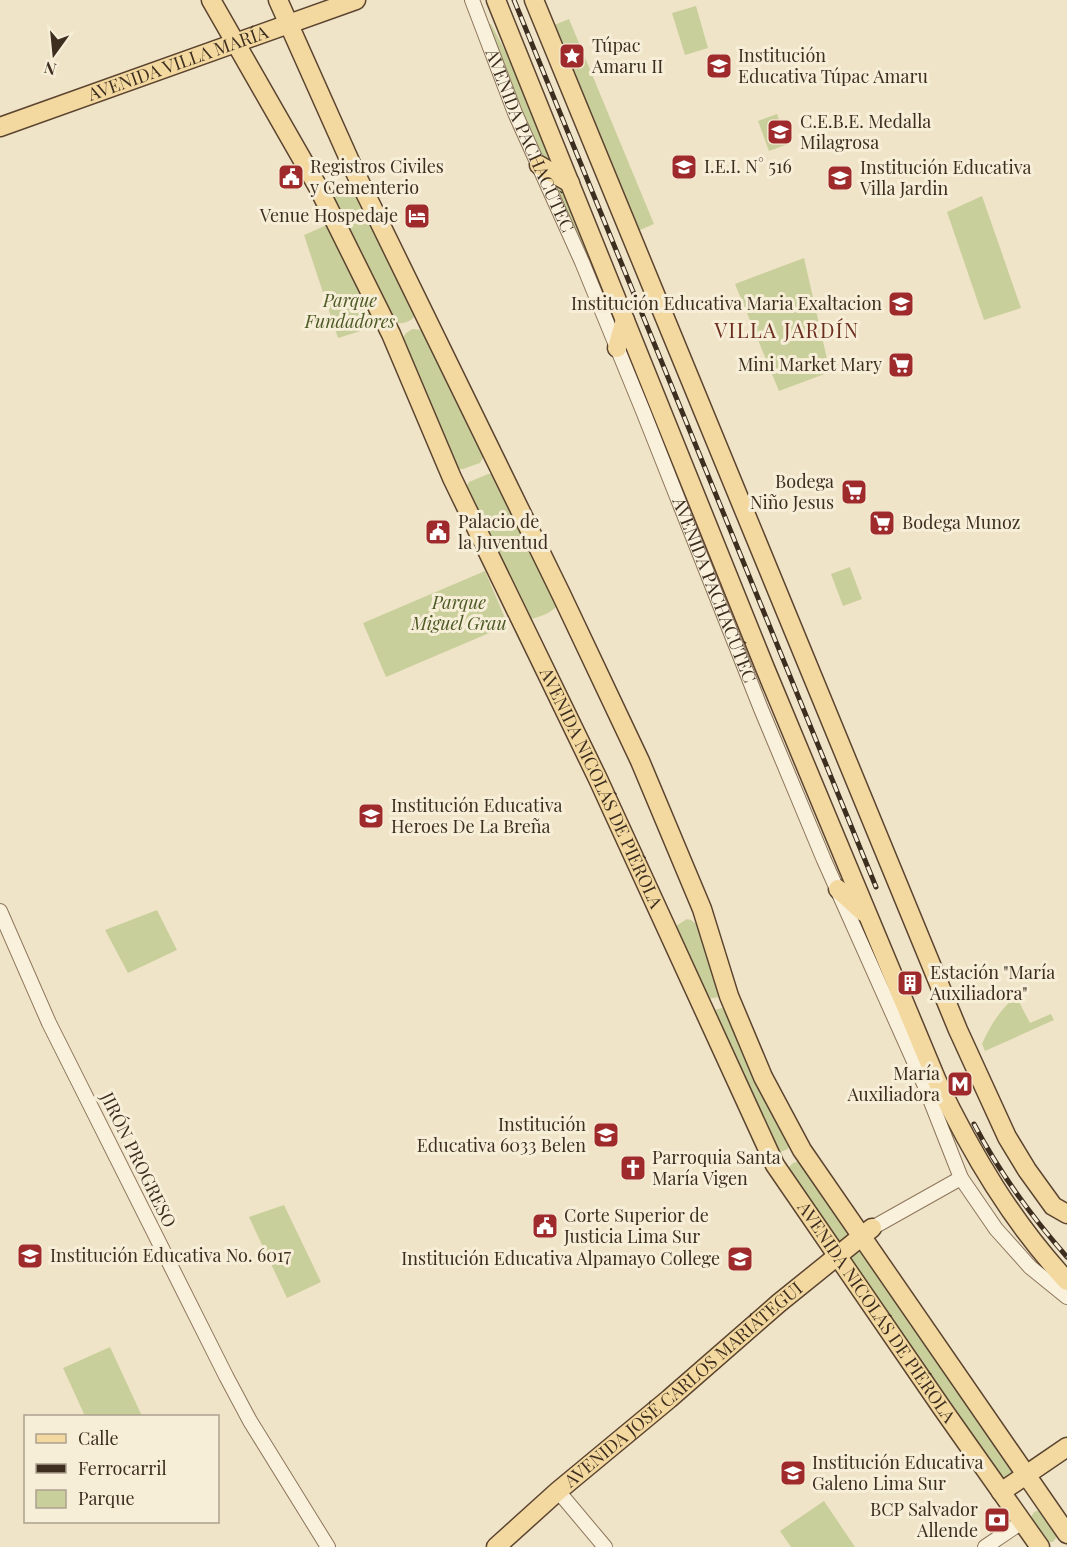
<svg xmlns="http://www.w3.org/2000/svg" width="1067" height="1547" font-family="'Playfair Display',serif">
<rect width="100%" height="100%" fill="#f0e4c8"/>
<!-- green -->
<g fill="#c9cf9b">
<polygon points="696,6 708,48 685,55 672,13"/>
<polygon points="569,19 654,224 633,233 549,27"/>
<polygon points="486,24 491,24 512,64 517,67 663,424 653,428"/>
<polygon points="777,114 788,144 769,151 758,121"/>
<path d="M344,185L352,186L416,314C412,322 402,325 394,322L331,197L337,189Z"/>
<polygon points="982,196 1021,308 984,320 947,212"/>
<polygon points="327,225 380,325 338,338 304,235"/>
<polygon points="804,258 830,372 779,391 735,284"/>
<polygon points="412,329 423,330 485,454 480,463 463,469 457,469 402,343 405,334"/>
<path d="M488,474H493L557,606C551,613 538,618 529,619L464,491L469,482Z"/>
<polygon points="850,567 862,599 843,606 831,574"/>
<polygon points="485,571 508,625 386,677 363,623"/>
<polygon points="157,910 177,950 128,973 105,930"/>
<polygon points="687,919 691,920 698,925 720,997 706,999 674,930 676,926"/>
<path d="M1016,996L1030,1023L1051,1014L1054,1020L985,1051L982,1044C991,1024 1000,1010 1016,996Z"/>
<polygon points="722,1008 725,1009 730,1018 756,1081 788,1142 788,1149 778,1153 713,1012 715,1010"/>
<polygon points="799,1161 850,1233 844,1241 836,1241 787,1169 793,1163"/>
<polygon points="284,1205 321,1282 287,1298 249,1217"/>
<polygon points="856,1251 863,1253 1014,1468 1014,1476 1001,1481 848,1256"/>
<polygon points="110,1347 142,1416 85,1416 63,1368"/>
<polygon points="824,1501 855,1547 791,1547 780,1531"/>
<polygon points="1040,1510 1058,1535 1053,1542 1046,1542 1029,1520 1034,1512"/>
</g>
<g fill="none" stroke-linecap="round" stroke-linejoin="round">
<!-- minor casing -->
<g stroke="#8d765c" stroke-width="16">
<g id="minor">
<path id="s1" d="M472,0L515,113L582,262L643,411L761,709L824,860L924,1084L961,1178L996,1229L1030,1267L1067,1297"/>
<polyline points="0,911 49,1023 226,1376 250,1421 328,1547"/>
<polyline points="872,1228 961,1178"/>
<polyline points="558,1491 605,1547"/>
<polyline points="985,1547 1022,1522"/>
</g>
</g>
<!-- major casing -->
<g stroke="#5b4430" stroke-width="21">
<g id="major">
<path id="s2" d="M211,0L318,187L391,334L452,478L598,779L775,1165L942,1408L1040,1547"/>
<polyline points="278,0 353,168 561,594 640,761 702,909 729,996 763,1077 802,1150 1067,1534"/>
<path d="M496,0L765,668L937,1081C972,1154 1012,1222 1067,1281"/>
<polyline points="534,0 958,1030 1007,1137 1027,1170 1053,1206 1067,1214"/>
<path id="s3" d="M0,127L356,0"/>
<polyline points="539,165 570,183"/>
<polyline points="617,348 625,320"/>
<polyline points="838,889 863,912"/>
<polyline points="1001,1492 1067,1447"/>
<path id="s4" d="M496,1547L558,1491L669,1399L779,1303L872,1228"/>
</g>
</g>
<!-- minor -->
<use href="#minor" stroke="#faf1dc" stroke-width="14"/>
<!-- major -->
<use href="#major" stroke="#f3d9a0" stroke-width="18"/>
<!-- rail casing -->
<g stroke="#3d2e20" stroke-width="5">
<g id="rail">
<polyline points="514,0 876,887"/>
<path d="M974,1124C999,1172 1031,1216 1067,1257"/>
</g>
</g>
<!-- rail -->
<use href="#rail" stroke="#f7eed8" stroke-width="3" stroke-dasharray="9" stroke-linecap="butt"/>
</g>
<!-- icons -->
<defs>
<g id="sight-square" transform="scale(1.35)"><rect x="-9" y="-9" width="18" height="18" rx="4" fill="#9e2a2b" stroke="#f7eed8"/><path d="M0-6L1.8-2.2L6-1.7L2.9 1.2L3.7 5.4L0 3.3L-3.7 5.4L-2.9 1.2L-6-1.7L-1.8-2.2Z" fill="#fff"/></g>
<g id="school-square" transform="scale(1.35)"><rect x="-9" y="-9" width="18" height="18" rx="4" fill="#9e2a2b" stroke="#f7eed8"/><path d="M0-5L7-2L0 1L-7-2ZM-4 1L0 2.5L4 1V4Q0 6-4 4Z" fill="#fff"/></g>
<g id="civic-square" transform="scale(1.35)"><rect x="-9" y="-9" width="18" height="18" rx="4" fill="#9e2a2b" stroke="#f7eed8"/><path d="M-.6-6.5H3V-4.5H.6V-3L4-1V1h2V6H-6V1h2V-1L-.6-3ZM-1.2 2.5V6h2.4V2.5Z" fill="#fff"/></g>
<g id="hotel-square" transform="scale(1.35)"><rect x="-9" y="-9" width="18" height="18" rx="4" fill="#9e2a2b" stroke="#f7eed8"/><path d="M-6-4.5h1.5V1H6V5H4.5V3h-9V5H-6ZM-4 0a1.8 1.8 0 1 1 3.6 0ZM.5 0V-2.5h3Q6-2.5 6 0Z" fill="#fff"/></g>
<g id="supermarket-square" transform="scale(1.35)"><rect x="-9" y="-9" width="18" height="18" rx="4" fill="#9e2a2b" stroke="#f7eed8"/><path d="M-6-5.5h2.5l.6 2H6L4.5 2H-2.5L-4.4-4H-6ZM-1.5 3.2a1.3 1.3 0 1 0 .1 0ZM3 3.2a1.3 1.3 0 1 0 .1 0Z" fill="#fff"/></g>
<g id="building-square" transform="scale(1.35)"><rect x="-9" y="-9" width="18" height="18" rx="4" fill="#9e2a2b" stroke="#f7eed8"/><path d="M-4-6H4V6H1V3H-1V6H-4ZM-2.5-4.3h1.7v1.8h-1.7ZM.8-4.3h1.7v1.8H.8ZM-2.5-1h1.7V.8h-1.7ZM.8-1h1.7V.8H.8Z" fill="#fff"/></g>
<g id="metro-square" transform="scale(1.35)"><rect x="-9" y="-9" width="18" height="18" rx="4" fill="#9e2a2b" stroke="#f7eed8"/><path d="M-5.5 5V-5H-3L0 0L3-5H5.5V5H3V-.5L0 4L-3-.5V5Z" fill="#fff"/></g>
<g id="church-square" transform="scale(1.35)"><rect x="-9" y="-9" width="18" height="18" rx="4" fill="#9e2a2b" stroke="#f7eed8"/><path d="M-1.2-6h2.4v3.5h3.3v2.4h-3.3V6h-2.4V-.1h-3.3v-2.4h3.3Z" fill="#fff"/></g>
<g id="bank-square" transform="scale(1.35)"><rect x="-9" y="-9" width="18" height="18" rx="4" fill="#9e2a2b" stroke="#f7eed8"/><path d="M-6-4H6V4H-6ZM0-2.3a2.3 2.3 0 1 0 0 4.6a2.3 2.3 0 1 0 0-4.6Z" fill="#fff"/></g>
</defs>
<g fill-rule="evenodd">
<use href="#sight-square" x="572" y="56"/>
<use href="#school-square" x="719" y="66"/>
<use href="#school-square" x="780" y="132"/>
<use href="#school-square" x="684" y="167"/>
<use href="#civic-square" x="291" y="177"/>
<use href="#school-square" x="840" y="178"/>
<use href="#hotel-square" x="417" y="216"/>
<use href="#school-square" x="901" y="304"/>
<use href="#supermarket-square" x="901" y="365"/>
<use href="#supermarket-square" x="854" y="492"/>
<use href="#supermarket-square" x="882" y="523"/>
<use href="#civic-square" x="438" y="532"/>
<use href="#school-square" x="371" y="816"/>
<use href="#building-square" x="910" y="983"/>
<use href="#metro-square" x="960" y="1084"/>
<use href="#school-square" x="606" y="1135"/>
<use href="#church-square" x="633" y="1168"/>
<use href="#civic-square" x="545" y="1226"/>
<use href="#school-square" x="30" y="1256"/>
<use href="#school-square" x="740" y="1259"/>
<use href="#school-square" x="793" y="1473"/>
<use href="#bank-square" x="997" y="1520"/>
</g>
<g text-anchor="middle" stroke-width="6" stroke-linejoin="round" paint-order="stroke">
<!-- poi labels -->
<g font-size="18" fill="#3d2e20" stroke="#f7eed8" text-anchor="start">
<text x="592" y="52">Túpac<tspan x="592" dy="21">Amaru II</tspan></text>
<text x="738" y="62">Institución<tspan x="738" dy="21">Educativa Túpac Amaru</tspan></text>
<text x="800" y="128">C.E.B.E. Medalla<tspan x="800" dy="21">Milagrosa</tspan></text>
<text x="310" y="173">Registros Civiles<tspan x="310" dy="21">y Cementerio</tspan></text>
<text x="704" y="173">I.E.I. N° 516</text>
<text x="860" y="174">Institución Educativa<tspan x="860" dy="21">Villa Jardin</tspan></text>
<text x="398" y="222" text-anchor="end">Venue Hospedaje</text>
<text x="882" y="310" text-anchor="end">Institución Educativa Maria Exaltacion</text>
<text x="882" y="371" text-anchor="end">Mini Market Mary</text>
<text x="834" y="488" text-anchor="end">Bodega<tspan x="834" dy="21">Niño Jesus</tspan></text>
<text x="458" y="528">Palacio de<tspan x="458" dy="21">la Juventud</tspan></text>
<text x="902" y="529">Bodega Munoz</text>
<text x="391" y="812">Institución Educativa<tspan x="391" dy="21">Heroes De La Breña</tspan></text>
<text x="930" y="979">Estación "María<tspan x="930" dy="21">Auxiliadora"</tspan></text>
<text x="940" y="1080" text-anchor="end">María<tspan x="940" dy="21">Auxiliadora</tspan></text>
<text x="586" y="1131" text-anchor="end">Institución<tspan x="586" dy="21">Educativa 6033 Belen</tspan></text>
<text x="652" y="1164">Parroquia Santa<tspan x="652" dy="21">María Vigen</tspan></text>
<text x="564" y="1222">Corte Superior de<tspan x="564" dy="21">Justicia Lima Sur</tspan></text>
<text x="50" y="1262">Institución Educativa No. 6017</text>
<text x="720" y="1265" text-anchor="end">Institución Educativa Alpamayo College</text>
<text x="812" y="1469">Institución Educativa<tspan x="812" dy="21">Galeno Lima Sur</tspan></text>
<text x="978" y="1516" text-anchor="end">BCP Salvador<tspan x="978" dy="21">Allende</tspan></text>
</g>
<!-- street labels -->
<g font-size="18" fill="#3d2e20" stroke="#f7eed8">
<text dy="6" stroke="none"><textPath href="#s3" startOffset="189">AVENIDA VILLA MARÍA</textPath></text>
<text dy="6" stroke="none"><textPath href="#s1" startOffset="152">AVENIDA PACHACÚTEC</textPath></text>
<text dy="6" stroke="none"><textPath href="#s1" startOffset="638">AVENIDA PACHACÚTEC</textPath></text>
<text dy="6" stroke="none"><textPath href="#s2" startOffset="880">AVENIDA NICOLÁS DE PIÉROLA</textPath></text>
<text transform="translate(138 1160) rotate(64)" y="6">JIRÓN PROGRESO</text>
<text dy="6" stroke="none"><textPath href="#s2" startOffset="1474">AVENIDA NICOLÁS DE PIÉROLA</textPath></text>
<text dy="6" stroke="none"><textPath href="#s4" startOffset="248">AVENIDA JOSÉ CARLOS MARIÁTEGUI</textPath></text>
</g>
<!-- park labels -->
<g font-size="18" font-style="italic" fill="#4d5a26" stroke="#f7eed8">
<text x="350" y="307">Parque<tspan x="350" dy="21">Fundadores</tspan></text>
<text x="459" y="609">Parque<tspan x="459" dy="21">Miguel Grau</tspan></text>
</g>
<!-- neighbourhood labels -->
<g font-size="20" letter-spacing="1.5" fill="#6b2e1e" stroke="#f7eed8">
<text x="787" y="338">VILLA JARDÍN</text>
</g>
</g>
<!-- legend -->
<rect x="24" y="1415" width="195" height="108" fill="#f7eed8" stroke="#ada18e" stroke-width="1.5"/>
<rect x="36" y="1434" width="30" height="9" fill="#f3d9a0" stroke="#ada18e" stroke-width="1.5"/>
<text x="78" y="1445" font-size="18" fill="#3d2e20">Calle</text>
<rect x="36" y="1464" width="30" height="9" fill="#3d2e20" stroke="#ada18e" stroke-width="1.5"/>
<text x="78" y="1475" font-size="18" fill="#3d2e20">Ferrocarril</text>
<rect x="36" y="1490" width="30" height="18" fill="#c9cf9b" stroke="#ada18e" stroke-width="1.5"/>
<text x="78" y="1505" font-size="18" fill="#3d2e20">Parque</text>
<!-- north arrow -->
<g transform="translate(54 54) rotate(195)" stroke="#f7eed8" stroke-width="4.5" paint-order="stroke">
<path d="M0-4.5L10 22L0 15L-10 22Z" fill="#3d2e20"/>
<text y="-9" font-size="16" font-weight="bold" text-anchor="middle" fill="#3d2e20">N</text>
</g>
</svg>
